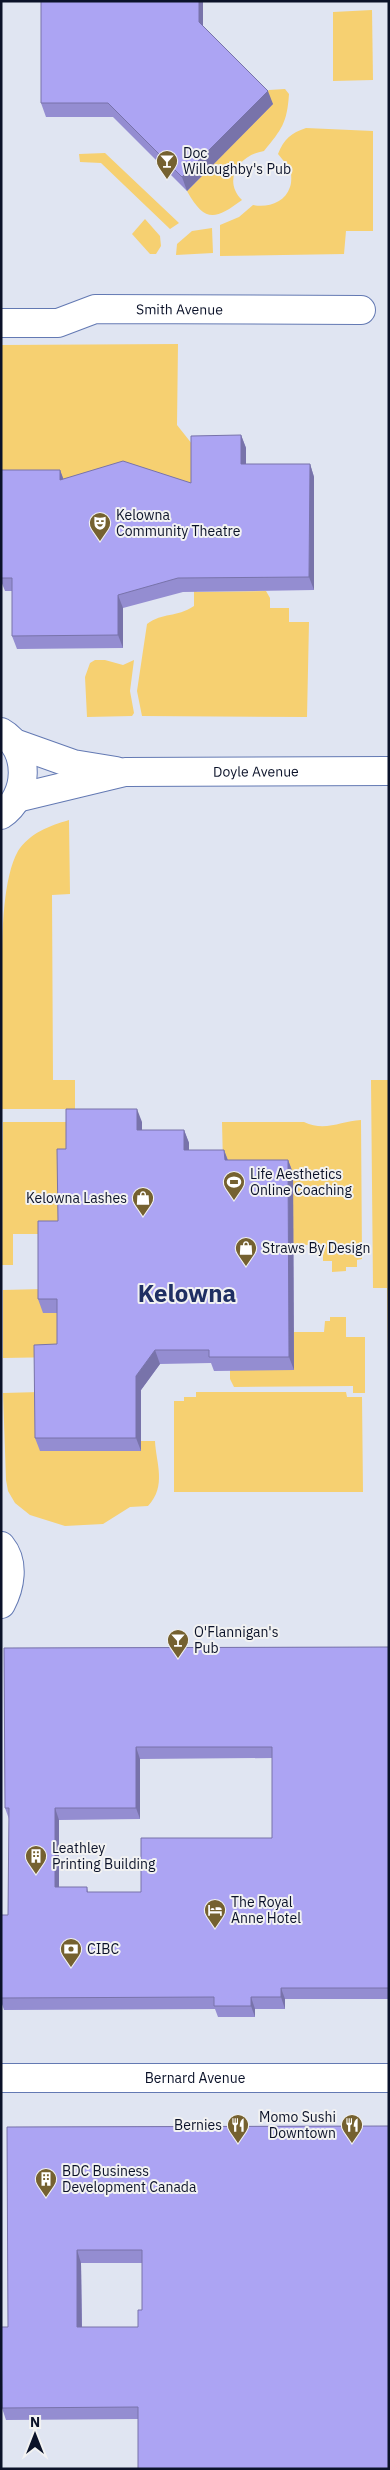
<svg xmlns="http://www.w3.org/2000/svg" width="390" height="2470" font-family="'IBM Plex Sans',sans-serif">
<rect width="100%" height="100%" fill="#e0e5f2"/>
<!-- green -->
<g fill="#f6d071">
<polygon points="372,10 373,80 333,81 333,12"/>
<path d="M285,89L289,94C287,123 282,129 264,151C239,155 222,180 242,200C215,220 205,223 187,191L272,104L264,96L269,90Z"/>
<path d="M306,128L373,131V231H346L344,254L220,256V225L239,217L253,205C267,208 285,203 290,187C292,182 291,175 291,170L278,154C284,139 291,133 306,128Z"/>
<polygon points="105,153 179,223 170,229 101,163 80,162 79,154"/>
<polygon points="145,219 160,236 161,246 156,254 150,254 132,234"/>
<polygon points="212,228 213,253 176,255 177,244 192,231"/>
<polygon points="178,344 177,425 196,449 196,496 88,486 2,483 2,345"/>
<path d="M194,588L197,592L266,591L270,598V608H289V622H309L307,717L142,716L137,691L147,624C163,612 176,618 194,606Z"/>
<polygon points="95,660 105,660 123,665 134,660 130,691 134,713 132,716 87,717 85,677 90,663"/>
<path d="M69,820L70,894L52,895L53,1080H75V1109H2C2,1070 2,1032 2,994C2,956 0,883 18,851C30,833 49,826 69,820Z"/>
<polygon points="371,1080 389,1080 389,1435 387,1288 373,1288"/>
<path d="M361,1120L362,1259L357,1260V1267H346V1271L332,1272V1261H323V1254H309V1245H293L223,1164L222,1122H304C325,1132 341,1121 361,1120Z"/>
<polygon points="3,1122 71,1122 63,1234 13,1234 13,1265 2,1265"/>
<polygon points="43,1289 61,1313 61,1357 3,1358 3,1290"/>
<polygon points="330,1317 346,1317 346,1337 365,1337 365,1393 353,1393 353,1386 234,1387 230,1379 230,1370 294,1370 293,1332 324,1332 325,1321 330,1321"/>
<path d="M40,1392V1451H141V1441H155C156,1463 167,1486 148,1506L130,1507L103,1524L65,1526L30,1515L15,1503L8,1491L6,1480L3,1393Z"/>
<polygon points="196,1392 346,1392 347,1397 362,1397 363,1492 174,1492 174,1401 184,1401 184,1397 196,1397"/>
</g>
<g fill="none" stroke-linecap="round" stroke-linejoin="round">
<!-- minor casing -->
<g stroke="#6379b3" stroke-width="30">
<g id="minor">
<path id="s1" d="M1,323H58L95,309L361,310"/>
<polyline points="14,743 73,764 116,771"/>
<path id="s2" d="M17,798L125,772L389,771"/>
</g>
</g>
<!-- tertiary casing -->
<g stroke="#6379b3" stroke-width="30">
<g id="tertiary">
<path id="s3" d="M1,2078H389"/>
</g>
</g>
<!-- secondary casing -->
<g stroke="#6379b3" stroke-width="30">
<g id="secondary">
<path d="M1,732C31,749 29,797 1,815"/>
<path d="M1,1546C15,1563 10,1587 1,1604"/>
</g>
</g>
<!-- minor -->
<use href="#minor" stroke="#fff" stroke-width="28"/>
<!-- tertiary -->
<use href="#tertiary" stroke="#fff" stroke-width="28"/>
<!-- secondary -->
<use href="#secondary" stroke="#fff" stroke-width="28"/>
</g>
<!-- wall -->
<g fill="#948dd1" fill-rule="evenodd">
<polygon points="41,1 203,1 203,27 273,104 187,191 113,117 46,117 41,103"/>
<polygon points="241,435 246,448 246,464 310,464 314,477 314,590 183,592 123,608 123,648 17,649 12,636 12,591 5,591 1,581 1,470 60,470 63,479 191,483"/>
<polygon points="142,1122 142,1130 184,1130 189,1143 189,1150 224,1150 228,1160 288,1160 293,1173 294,1370 214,1371 211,1363 160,1364 141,1390 141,1451 40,1451 35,1438 57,1344 57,1313 43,1313 38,1299 58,1221 66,1149"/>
<path d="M389,1647V1999H285V2009H255V2017H218L215,2009L4,2010L1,2001V1915H8L9,1819L5,1808L4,1648ZM272,1758V1838L141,1892H88L87,1887H59V1820L140,1819V1759Z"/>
<path d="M389,2126L138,2419L6,2420L2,2408L8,2327L7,2127ZM81,2263H142V2310L138,2327H82Z"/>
</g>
<!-- shaded-wall -->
<g fill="#7873aa">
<polygon points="199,1 203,1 203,35 199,22"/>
<polygon points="268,91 273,104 187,191 182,177"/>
<polygon points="241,435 246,448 246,477 241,464"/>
<polygon points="310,464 314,477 314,590 309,577"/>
<polygon points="60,470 65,483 60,480"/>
<polygon points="118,595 123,608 123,648 118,635"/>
<polygon points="137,1109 142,1122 142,1143 137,1130"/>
<polygon points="184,1130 189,1143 189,1164 184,1150"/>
<polygon points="224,1150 229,1164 225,1160"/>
<polygon points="288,1160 293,1173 294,1370 289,1357"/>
<polygon points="155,1350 160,1364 141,1390 141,1451 136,1438 136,1376"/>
<polygon points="136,1747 140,1759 140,1819 136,1808"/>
<polygon points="55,1808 59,1820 59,1899 55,1887"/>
<polygon points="281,1988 285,1999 285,2009 281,1997"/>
<polygon points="251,1997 255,2009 255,2017 251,2006"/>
<polygon points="77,2250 81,2263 82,2339 77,2327"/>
</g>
<!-- building -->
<g fill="#aca4f3" stroke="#7873aa" fill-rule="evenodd">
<polygon points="41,1 199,1 199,22 268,91 182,177 108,103 41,103"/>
<polygon points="241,435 241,464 310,464 309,577 178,578 118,595 118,635 12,636 12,578 1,578 1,470 60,470 60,480 123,461 191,483 191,436"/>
<polygon points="66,1109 137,1109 137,1130 184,1130 184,1150 224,1150 225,1160 288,1160 289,1357 209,1357 209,1350 155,1350 136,1376 136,1438 35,1438 34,1345 57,1344 57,1299 38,1299 38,1221 58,1221 57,1149 66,1149"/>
<path d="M389,1647V1988H281V1997H251V2006H214V1997L1,1998V1915H8L9,1808H5L4,1648ZM136,1747H272V1838H141V1892H87V1887H55V1808H136Z"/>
<path d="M389,2126V2469H138V2407L2,2408L1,2327H8L7,2127ZM77,2250H142V2310H138V2327H77Z"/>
</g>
<!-- icons -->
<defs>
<g id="bar-pin" transform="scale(1.125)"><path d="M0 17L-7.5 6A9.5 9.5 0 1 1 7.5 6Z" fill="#756130" stroke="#f2f2f2"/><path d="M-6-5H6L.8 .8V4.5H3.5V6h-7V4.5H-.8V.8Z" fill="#fff"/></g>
<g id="theatre-pin" transform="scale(1.125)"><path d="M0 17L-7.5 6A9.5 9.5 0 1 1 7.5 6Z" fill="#756130" stroke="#f2f2f2"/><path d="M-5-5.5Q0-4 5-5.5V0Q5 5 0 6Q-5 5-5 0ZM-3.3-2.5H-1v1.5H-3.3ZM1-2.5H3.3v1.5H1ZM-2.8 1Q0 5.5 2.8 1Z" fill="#fff"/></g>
<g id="stadium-pin" transform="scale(1.125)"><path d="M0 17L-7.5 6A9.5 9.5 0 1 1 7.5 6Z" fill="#756130" stroke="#f2f2f2"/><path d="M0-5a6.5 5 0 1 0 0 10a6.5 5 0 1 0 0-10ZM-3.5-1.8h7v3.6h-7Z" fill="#fff"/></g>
<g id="shop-pin" transform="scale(1.125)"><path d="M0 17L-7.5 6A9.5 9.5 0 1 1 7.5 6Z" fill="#756130" stroke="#f2f2f2"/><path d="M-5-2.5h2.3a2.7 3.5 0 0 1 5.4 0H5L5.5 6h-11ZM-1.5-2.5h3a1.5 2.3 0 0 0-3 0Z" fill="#fff"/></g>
<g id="building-pin" transform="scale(1.125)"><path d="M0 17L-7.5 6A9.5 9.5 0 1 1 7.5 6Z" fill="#756130" stroke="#f2f2f2"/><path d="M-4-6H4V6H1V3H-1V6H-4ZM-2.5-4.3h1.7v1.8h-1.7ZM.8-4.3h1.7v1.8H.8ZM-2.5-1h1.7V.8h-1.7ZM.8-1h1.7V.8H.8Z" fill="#fff"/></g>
<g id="hotel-pin" transform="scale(1.125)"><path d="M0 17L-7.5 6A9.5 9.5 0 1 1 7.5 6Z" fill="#756130" stroke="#f2f2f2"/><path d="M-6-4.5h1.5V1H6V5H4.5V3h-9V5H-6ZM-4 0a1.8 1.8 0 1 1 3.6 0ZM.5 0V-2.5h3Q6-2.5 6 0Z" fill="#fff"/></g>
<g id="bank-pin" transform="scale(1.125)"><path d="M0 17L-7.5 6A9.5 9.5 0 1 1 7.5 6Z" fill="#756130" stroke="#f2f2f2"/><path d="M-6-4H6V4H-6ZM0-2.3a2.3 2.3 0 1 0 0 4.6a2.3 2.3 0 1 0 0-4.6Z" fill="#fff"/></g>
<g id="restaurant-pin" transform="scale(1.125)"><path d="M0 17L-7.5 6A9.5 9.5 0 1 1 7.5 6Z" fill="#756130" stroke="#f2f2f2"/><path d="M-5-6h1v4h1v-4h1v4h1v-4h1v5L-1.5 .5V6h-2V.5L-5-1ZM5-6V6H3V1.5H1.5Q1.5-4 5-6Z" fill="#fff"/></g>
</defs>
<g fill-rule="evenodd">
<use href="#bar-pin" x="167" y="161"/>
<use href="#theatre-pin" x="100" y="523"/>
<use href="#stadium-pin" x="234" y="1182"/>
<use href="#shop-pin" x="143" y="1198"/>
<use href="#shop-pin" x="246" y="1248"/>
<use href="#bar-pin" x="178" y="1640"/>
<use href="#building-pin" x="36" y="1856"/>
<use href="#hotel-pin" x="215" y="1910"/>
<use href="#bank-pin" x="71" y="1949"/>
<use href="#restaurant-pin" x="238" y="2125"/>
<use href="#restaurant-pin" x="352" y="2125"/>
<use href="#building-pin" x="46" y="2179"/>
</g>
<g text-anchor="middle" stroke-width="4" stroke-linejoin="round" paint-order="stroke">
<!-- poi labels -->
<g font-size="14" fill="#0b1229" stroke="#f2f2f2" text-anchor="start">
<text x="183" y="158">Doc<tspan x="183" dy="16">Willoughby's Pub</tspan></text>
<text x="116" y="520">Kelowna<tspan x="116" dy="16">Community Theatre</tspan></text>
<text x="250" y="1179">Life Aesthetics<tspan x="250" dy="16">Online Coaching</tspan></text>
<text x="127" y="1203" text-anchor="end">Kelowna Lashes</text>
<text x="262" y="1253">Straws By Design</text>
<text x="194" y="1637">O'Flannigan's<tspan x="194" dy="16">Pub</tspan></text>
<text x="52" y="1853">Leathley<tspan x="52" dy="16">Printing Building</tspan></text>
<text x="231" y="1907">The Royal<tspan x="231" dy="16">Anne Hotel</tspan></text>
<text x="87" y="1954">CIBC</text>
<text x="336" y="2122" text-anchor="end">Momo Sushi<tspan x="336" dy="16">Downtown</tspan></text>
<text x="222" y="2130" text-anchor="end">Bernies</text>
<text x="62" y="2176">BDC Business<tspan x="62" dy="16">Development Canada</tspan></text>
</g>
<!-- street labels -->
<g font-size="14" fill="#0b1229" stroke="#f2f2f2">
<text dy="5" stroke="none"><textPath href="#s1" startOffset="181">Smith Avenue</textPath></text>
<text dy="5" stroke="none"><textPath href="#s2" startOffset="242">Doyle Avenue</textPath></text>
<text dy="5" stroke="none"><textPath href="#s3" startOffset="194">Bernard Avenue</textPath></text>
</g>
<!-- town labels -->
<g font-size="24" font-weight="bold" fill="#1f2f63" stroke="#f2f2f2">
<text x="187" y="1302">Kelowna</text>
</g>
</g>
<!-- border -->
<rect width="390" height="2470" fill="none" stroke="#0b1229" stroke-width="5"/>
<!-- north arrow -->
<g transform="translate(35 2435)" stroke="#f2f2f2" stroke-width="4" paint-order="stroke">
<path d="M0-4L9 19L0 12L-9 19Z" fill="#0b1229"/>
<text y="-8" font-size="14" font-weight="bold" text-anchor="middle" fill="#0b1229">N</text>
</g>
</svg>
